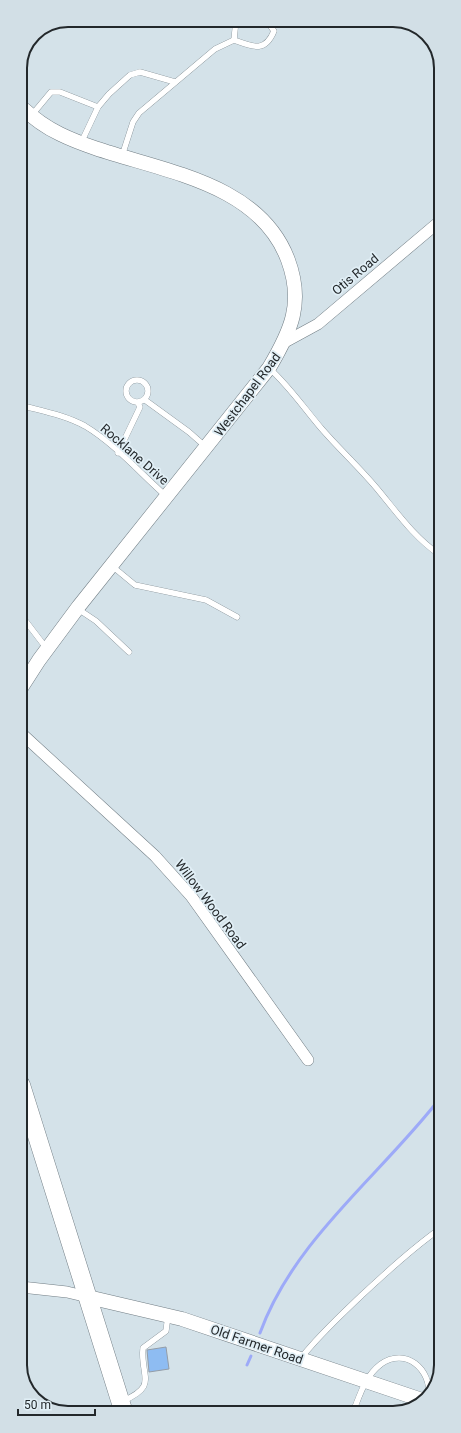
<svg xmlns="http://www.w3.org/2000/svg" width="461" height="1433" font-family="Roboto,sans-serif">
<rect width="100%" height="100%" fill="#d4e2e9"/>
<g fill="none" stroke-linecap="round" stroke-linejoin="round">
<!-- stream -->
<g stroke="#9daaf8" stroke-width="3">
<path d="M260,1333C294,1239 381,1175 441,1097"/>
<polyline points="247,1365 251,1356"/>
</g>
</g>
<!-- building -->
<polygon fill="#8ebcf2" stroke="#949da7" points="166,1347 169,1369 149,1372 147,1350"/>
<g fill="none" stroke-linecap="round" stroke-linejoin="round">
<!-- service casing -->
<g stroke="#727e85" stroke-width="6">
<g id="service">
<polyline points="234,40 236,20"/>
<polyline points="31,41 45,29"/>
<polyline points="31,116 51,92 60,92 98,107"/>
<polyline points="81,143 98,107 109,94 130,75 140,72 175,82"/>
<path d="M122,156L133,122L139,113L215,49L234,40C253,47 265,53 274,31L266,20"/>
<path d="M269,368C289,386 304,408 321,428C340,450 361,469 379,491C398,514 415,538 440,555"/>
<circle cx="137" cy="391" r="11"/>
<polyline points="145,400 189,432 206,447"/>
<path d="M20,405C42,411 65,415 85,426C115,444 140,473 166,496"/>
<polyline points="118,453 140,407 138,403"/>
<polyline points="112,566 135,585 206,600 237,617"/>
<polyline points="78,609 96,621 129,652"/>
<polyline points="21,615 47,649"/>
<path d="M301,1358C320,1334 341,1315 363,1294C388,1271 413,1248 441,1228"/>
<path d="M123,1401C159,1385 140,1377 143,1348L166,1331L168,1315"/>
<path d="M353,1412C360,1395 365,1376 381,1364C406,1347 431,1369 429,1396"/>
</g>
</g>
<!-- minor casing -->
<g stroke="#727e85" stroke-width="12">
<g id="minor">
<polyline points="285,342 318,324 440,221"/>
<polyline points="21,733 155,856 191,896 308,1060"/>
<polyline points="21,1287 67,1292 88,1297"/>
</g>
</g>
<!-- tertiary casing -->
<g stroke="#727e85" stroke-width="15">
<g id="tertiary">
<path d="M20,106C32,117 45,127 60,134C133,170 255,171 288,260C304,303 291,331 269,368L79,606L39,660L21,688"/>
<polyline points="88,1297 182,1319 422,1400"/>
</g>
</g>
<!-- primary casing -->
<g stroke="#727e85" stroke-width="19">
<polyline id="primary" points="21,1085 124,1413"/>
</g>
<!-- service -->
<use href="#service" stroke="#fff" stroke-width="5.5"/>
<!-- minor -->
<use href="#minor" stroke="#fff" stroke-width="11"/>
<!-- tertiary -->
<use href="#tertiary" stroke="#fff" stroke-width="14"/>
<!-- primary -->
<use href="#primary" stroke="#fff" stroke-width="18"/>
</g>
<g text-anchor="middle" stroke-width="3.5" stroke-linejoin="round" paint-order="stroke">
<!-- street labels -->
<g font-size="13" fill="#23282b" stroke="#e1eff6">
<text transform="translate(355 274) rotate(-40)" y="5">Otis Road</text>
<text transform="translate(247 394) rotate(-53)" y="5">Westchapel Road</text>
<text transform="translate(135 454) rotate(41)" y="5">Rocklane Drive</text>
<text transform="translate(211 904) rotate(53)" y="5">Willow Wood Road</text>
<text transform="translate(257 1344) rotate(19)" y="5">Old Farmer Road</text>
</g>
</g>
<!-- crop -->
<path d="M0 0H461V1433H0ZM68 27H393A41 41 0 0 1 434 68V1365A41 41 0 0 1 393 1406H68A41 41 0 0 1 27 1365V68A41 41 0 0 1 68 27Z" fill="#d2dfe6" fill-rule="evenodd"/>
<path fill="none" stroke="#23282b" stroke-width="2" d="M68 27H393A41 41 0 0 1 434 68V1365A41 41 0 0 1 393 1406H68A41 41 0 0 1 27 1365V68A41 41 0 0 1 68 27Z"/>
<!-- scale -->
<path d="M18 1409v6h77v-6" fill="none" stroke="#23282b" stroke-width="2"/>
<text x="24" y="1409" font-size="12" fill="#23282b" stroke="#e1eff6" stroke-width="3" paint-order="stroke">50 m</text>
</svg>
